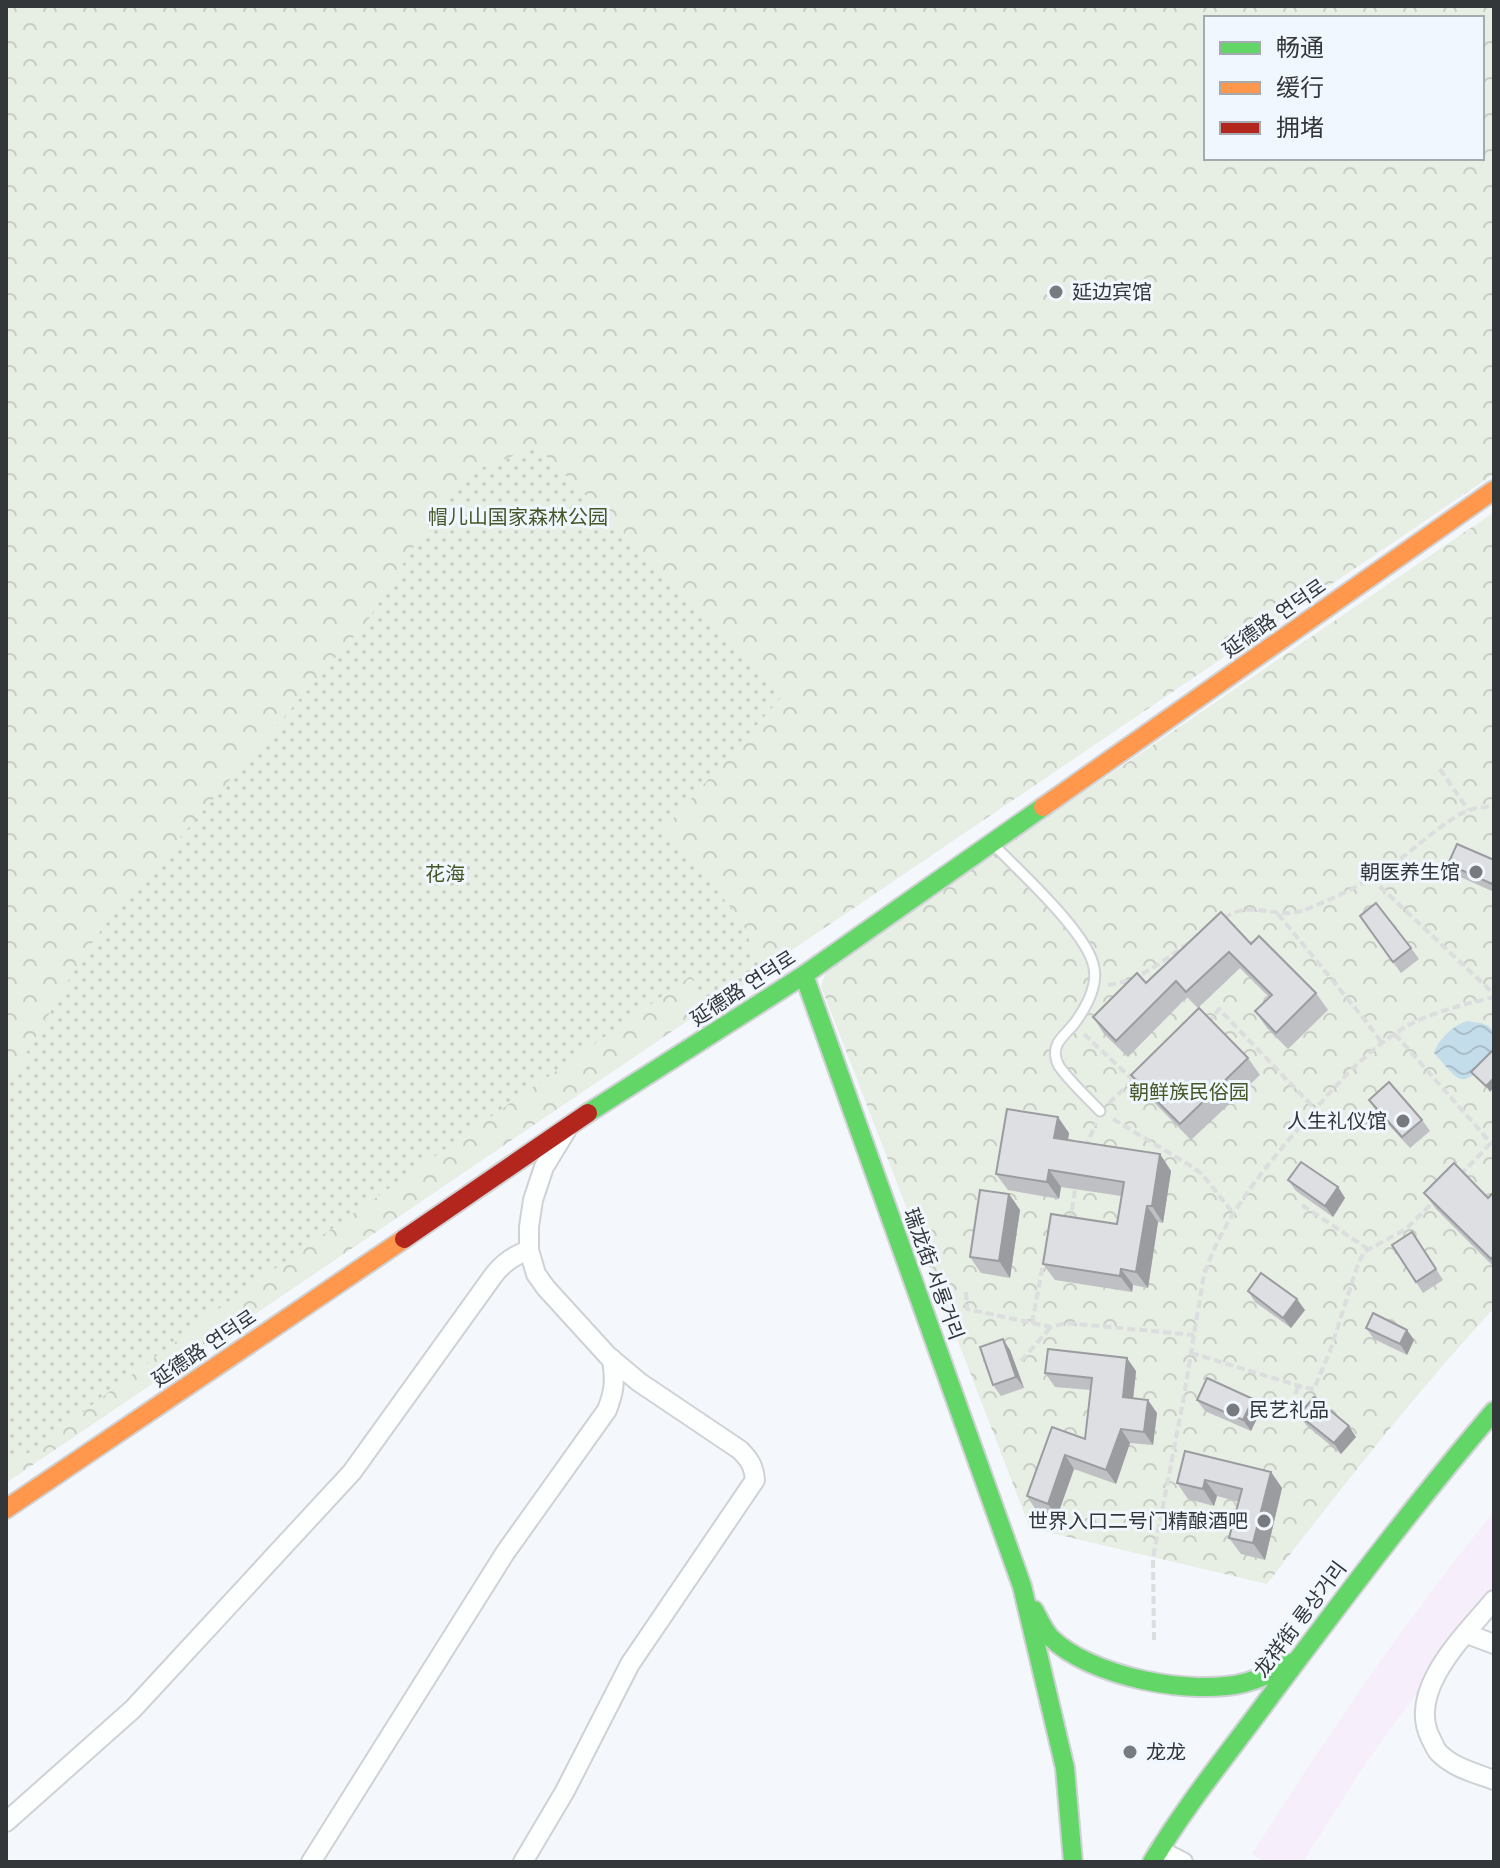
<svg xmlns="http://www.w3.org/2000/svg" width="1500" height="1868" font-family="'Open Sans','Noto Sans SC','Noto Sans KR',sans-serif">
<defs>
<pattern id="park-crowns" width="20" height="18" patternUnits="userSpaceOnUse" patternTransform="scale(2)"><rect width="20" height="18" fill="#e7eee4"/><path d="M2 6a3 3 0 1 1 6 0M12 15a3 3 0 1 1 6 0" fill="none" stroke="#c7cdc4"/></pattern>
<pattern id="garden-dots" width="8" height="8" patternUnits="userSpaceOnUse" patternTransform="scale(2)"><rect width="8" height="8" fill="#e7eee4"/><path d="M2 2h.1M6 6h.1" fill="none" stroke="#c7cdc4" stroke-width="1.8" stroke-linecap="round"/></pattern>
<pattern id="water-waves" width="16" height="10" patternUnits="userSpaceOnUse" patternTransform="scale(2)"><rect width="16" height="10" fill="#c4ddea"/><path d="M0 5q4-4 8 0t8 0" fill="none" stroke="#a9bec9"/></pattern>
</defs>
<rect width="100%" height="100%" fill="#f4f7fb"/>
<!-- commercial -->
<polygon fill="#f6eefa" points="1494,1511 1494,1598 1407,1707 1365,1764 1303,1862 1265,1862 1252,1854 1311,1762 1381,1660 1439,1581"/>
<!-- park -->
<g fill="url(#park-crowns)" fill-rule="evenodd">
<path d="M6,6H1494V474L6,1483ZM1206,18H1482V158H1206Z"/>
<path d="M1494,512V1308C1413,1396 1340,1490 1267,1584L1030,1528L821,986L828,967Z"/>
</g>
<!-- garden -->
<polygon fill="url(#garden-dots)" points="537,447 785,693 665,828 742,921 761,973 706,1011 691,976 232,1299 27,1454 6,1465 6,1088 81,959 106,923 368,620 448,492 473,471"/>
<!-- water -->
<path fill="url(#water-waves)" d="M1468,1021C1494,1025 1494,1026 1494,1051C1487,1060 1471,1085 1458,1078C1451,1074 1440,1059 1434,1053C1438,1040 1454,1024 1468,1021Z"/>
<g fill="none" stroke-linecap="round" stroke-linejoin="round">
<!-- lane casing -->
<g stroke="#cfd2d5" stroke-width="13">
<path id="lane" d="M994,845C1020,872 1089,934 1094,968C1098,988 1085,1009 1074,1024C1069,1030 1062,1036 1058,1043C1054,1050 1055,1059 1059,1066C1070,1082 1087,1097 1100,1111"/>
</g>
<!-- street casing -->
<g stroke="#cfd2d5" stroke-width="22">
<g id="street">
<path d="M1494,1600C1466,1634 1407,1689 1430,1737C1433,1742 1435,1749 1439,1753C1454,1768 1475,1773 1494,1780"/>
<polyline points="1467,1634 1494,1644"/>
<path d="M6,1822L133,1709L352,1472L493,1276C503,1263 513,1256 529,1250"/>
<polyline points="1159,1850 1183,1862"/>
<path d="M311,1862L505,1553L607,1410C615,1389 615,1381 612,1359"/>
<path d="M523,1862L565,1791L630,1664L755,1480C754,1466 749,1459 740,1450L639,1382L608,1356L546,1288L536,1274L529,1250V1227L533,1200L544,1167L566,1131"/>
</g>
</g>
<!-- fast casing -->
<g stroke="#cfd2d5" stroke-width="22">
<g id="fast">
<polyline points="804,975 1022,1586 1065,1768 1073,1862"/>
<polyline points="588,1113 804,975 1043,807"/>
<path d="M1034,1610C1039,1619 1043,1629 1050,1637C1090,1677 1191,1696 1244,1683C1261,1679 1275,1671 1290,1663"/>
<path d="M1152,1862C1187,1803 1232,1749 1272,1694C1344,1598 1416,1502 1494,1411"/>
</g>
</g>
<!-- slow casing -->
<g stroke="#cfd2d5" stroke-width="22">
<g id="slow">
<polyline points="1043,807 1494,490"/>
<polyline points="6,1509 404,1239"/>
</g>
</g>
<!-- jam casing -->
<g stroke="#cfd2d5" stroke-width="22">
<polyline id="jam" points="404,1239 588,1113"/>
</g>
<!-- path -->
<g stroke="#dbddde" stroke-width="4" stroke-dasharray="8 4" stroke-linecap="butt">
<polyline points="1440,769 1468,810"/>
<polyline points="1371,878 1494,994"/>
<polyline points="1278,914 1365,1020 1382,1043"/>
<path d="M1224,918C1254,898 1276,922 1307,909C1335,898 1370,881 1395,863C1413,850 1450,816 1470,810C1477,807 1486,807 1494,806"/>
<path d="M1108,985C1140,981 1164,960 1190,942"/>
<polyline points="1206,1021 1211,1019 1219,1009 1315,1109"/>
<polyline points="1084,1034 1133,1080"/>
<polyline points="1395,1034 1491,1143"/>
<polyline points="1109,1103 1137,1076"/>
<polyline points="1113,1119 1191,1166 1202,1174 1233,1213"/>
<polyline points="1085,1148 1096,1123"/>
<polyline points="1460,1175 1494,1140"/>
<polyline points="1302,1205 1368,1249"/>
<polyline points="1070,1222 1076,1184"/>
<polyline points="966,1292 967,1309 1051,1327 1066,1323 1194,1335"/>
<polyline points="1032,1323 1045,1254"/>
<polyline points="1191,1353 1306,1388 1314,1389 1330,1351 1358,1264 1364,1252 1406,1229 1434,1201"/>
<polyline points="1021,1361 1051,1327"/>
<polyline points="1288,1417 1298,1386"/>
<path d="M1154,1640L1153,1558L1183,1402L1203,1280C1218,1223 1266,1166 1304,1122C1335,1086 1366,1050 1407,1026C1432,1012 1466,1004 1494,997"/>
</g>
<!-- lane -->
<use href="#lane" stroke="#fdfefe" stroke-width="9"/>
<!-- street -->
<use href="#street" stroke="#fdfefe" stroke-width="18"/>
<!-- fast -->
<use href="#fast" stroke="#63d668" stroke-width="18"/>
<!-- slow -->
<use href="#slow" stroke="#ff974d" stroke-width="18"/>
<!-- jam -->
<use href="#jam" stroke="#b3261e" stroke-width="18"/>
</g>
<!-- wall -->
<g fill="#bec0c3">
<polygon points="1494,860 1494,892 1456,875 1448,864"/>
<polygon points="1221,912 1251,944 1316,993 1328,1010 1288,1049 1267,1028 1255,1011 1269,997 1240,968 1198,1008 1187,997 1128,1057 1104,1034 1093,1017 1146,983"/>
<polygon points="1360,916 1411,948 1419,959 1401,973"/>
<polygon points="1248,1058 1260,1075 1191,1140 1143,1091 1131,1075"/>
<polygon points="1369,1100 1422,1120 1430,1131 1410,1148 1376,1111"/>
<polygon points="1069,1133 1068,1140 1160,1154 1171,1171 1163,1223 1158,1222 1148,1288 1133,1285 1132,1292 1055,1280 1043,1264 1117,1224 1121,1196 1061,1187 1059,1199 1008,1190 996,1174"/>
<polygon points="1288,1180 1338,1187 1345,1198 1333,1217 1296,1191"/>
<polygon points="1494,1192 1494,1267 1436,1209 1424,1193 1488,1198"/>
<polygon points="1009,1194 1020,1210 1010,1278 981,1273 970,1257"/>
<polygon points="1412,1232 1443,1280 1423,1293 1392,1245"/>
<polygon points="1248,1291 1305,1310 1291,1328 1255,1302"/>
<polygon points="1366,1328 1407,1330 1414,1340 1407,1355 1374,1339"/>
<polygon points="1010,1350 1024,1388 1001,1396 993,1385"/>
<polygon points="1136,1371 1133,1398 1157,1413 1153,1445 1130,1443 1116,1484 1074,1469 1057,1517 1036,1510 1027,1496 1052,1427 1085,1439 1091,1390 1055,1387 1045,1373"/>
<polygon points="1197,1400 1261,1410 1251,1431 1205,1411"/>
<polygon points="1299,1415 1356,1437 1341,1454 1307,1426"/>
<polygon points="1271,1472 1282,1488 1265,1560 1241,1554 1229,1538 1239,1502 1217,1496 1214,1506 1188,1499 1177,1483"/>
</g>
<!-- shaded-wall -->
<g fill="#9b9c9f">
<polygon points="1494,1078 1494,1087 1490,1092 1486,1086"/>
<polygon points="1058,1117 1069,1133 1066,1154 1054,1138"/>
<polygon points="1160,1154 1171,1171 1163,1223 1152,1206"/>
<polygon points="1049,1170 1061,1187 1059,1199 1047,1182"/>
<polygon points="1338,1187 1345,1198 1333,1217 1325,1206"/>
<polygon points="1009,1194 1020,1210 1010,1278 999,1261"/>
<polygon points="1147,1206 1158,1222 1148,1288 1136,1272"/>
<polygon points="1121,1269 1133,1285 1132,1292 1120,1276"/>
<polygon points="1297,1299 1305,1310 1291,1328 1283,1318"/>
<polygon points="1407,1330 1414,1340 1407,1355 1400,1344"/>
<polygon points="1003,1339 1010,1350 1024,1388 1016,1377"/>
<polygon points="1127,1358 1136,1371 1132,1410 1123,1397"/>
<polygon points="1253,1399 1261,1410 1251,1431 1243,1420"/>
<polygon points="1148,1400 1157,1413 1153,1445 1144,1432"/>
<polygon points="1349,1426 1356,1437 1341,1454 1334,1443"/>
<polygon points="1121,1429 1130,1443 1116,1484 1106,1470"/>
<polygon points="1065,1455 1074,1469 1057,1517 1048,1504"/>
<polygon points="1271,1472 1282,1488 1265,1560 1253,1543"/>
<polygon points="1205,1480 1217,1496 1214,1506 1203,1489"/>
</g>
<!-- building -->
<g fill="#dddfe3" stroke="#9b9c9f" stroke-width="2">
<polygon points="1457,844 1494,860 1494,879 1492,884 1448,864"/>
<polygon points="1376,903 1411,948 1393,962 1360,916"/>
<polygon points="1221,912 1251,944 1259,936 1316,993 1276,1033 1255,1011 1272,995 1229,952 1186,992 1176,981 1116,1041 1093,1017 1137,973 1146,983"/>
<polygon points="1199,1008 1248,1058 1180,1124 1131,1075"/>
<polygon points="1493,1050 1494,1051 1494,1078 1486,1086 1471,1072"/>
<polygon points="1389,1082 1422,1120 1402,1137 1369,1100"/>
<polygon points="1007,1109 1058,1117 1054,1138 1160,1154 1152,1206 1147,1206 1136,1272 1121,1269 1120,1276 1043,1264 1051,1214 1117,1224 1124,1182 1049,1170 1047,1182 996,1174"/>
<polygon points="1301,1162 1338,1187 1325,1206 1288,1180"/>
<polygon points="1454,1163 1488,1198 1494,1192 1494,1255 1491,1259 1424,1193"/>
<polygon points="980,1190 1009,1194 999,1261 970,1257"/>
<polygon points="1412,1232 1436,1269 1416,1282 1392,1245"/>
<polygon points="1261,1273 1297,1299 1283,1318 1248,1291"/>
<polygon points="1373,1313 1407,1330 1400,1344 1366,1328"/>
<polygon points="1003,1339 1016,1377 993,1385 980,1347"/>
<polygon points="1048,1349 1127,1358 1123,1397 1148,1400 1144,1432 1121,1429 1106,1470 1065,1455 1048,1504 1027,1496 1052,1427 1085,1439 1092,1378 1045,1373"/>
<polygon points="1207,1378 1253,1399 1243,1420 1197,1400"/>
<polygon points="1314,1397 1349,1426 1334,1443 1299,1415"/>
<polygon points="1185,1451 1271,1472 1253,1543 1229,1538 1242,1489 1205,1480 1203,1489 1177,1483"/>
</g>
<!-- markers -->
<g fill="#777a7e" stroke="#f1f7fe" stroke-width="3">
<circle cx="1056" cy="292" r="8"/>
<circle cx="1476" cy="872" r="8"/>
<circle cx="1403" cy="1121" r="8"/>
<circle cx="1233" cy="1410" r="8"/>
<circle cx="1264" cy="1521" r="8"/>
<circle cx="1130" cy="1752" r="8"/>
</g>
<g text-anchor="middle" stroke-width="6" stroke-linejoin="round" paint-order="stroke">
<!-- poi labels -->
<g font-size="20" fill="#34373a" stroke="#f1f7fe" text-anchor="start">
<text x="1072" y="299">延边宾馆</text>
<text x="1460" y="879" text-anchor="end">朝医养生馆</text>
<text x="1387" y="1128" text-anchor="end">人生礼仪馆</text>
<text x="1249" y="1417">民艺礼品</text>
<text x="1248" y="1528" text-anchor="end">世界入口二号门精酿酒吧</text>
<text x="1146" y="1759">龙龙</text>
</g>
<!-- park labels -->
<g font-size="20" fill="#475728" stroke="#f1f7fe">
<text x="518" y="524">帽儿山国家森林公园</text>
<text x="445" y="881">花海</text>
<text x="1189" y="1099">朝鲜族民俗园</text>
</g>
<!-- street labels -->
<g font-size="20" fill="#34373a" stroke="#f1f7fe">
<text transform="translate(1274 618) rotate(-35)" y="7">延德路 연덕로</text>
<text transform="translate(743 988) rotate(-33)" y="7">延德路 연덕로</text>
<text transform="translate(934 1274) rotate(70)" y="7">瑞龙街 서룡거리</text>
<text transform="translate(204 1348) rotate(-34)" y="7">延德路 연덕로</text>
<text transform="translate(1300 1619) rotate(-53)" y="7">龙祥街 룡상거리</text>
</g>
</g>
<!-- border -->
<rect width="1500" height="1868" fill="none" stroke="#34373a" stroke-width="16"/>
<!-- legend -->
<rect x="1204" y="16" width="280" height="144" fill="#f1f7fe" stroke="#a5aab0" stroke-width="2"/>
<rect x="1220" y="42" width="40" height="12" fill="#63d668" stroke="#a5aab0" stroke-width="2"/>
<text x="1276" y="56" font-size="24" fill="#34373a">畅通</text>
<rect x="1220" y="82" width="40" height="12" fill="#ff974d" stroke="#a5aab0" stroke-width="2"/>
<text x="1276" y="96" font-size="24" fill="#34373a">缓行</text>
<rect x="1220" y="122" width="40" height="12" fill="#b3261e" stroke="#a5aab0" stroke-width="2"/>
<text x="1276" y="136" font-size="24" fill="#34373a">拥堵</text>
</svg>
